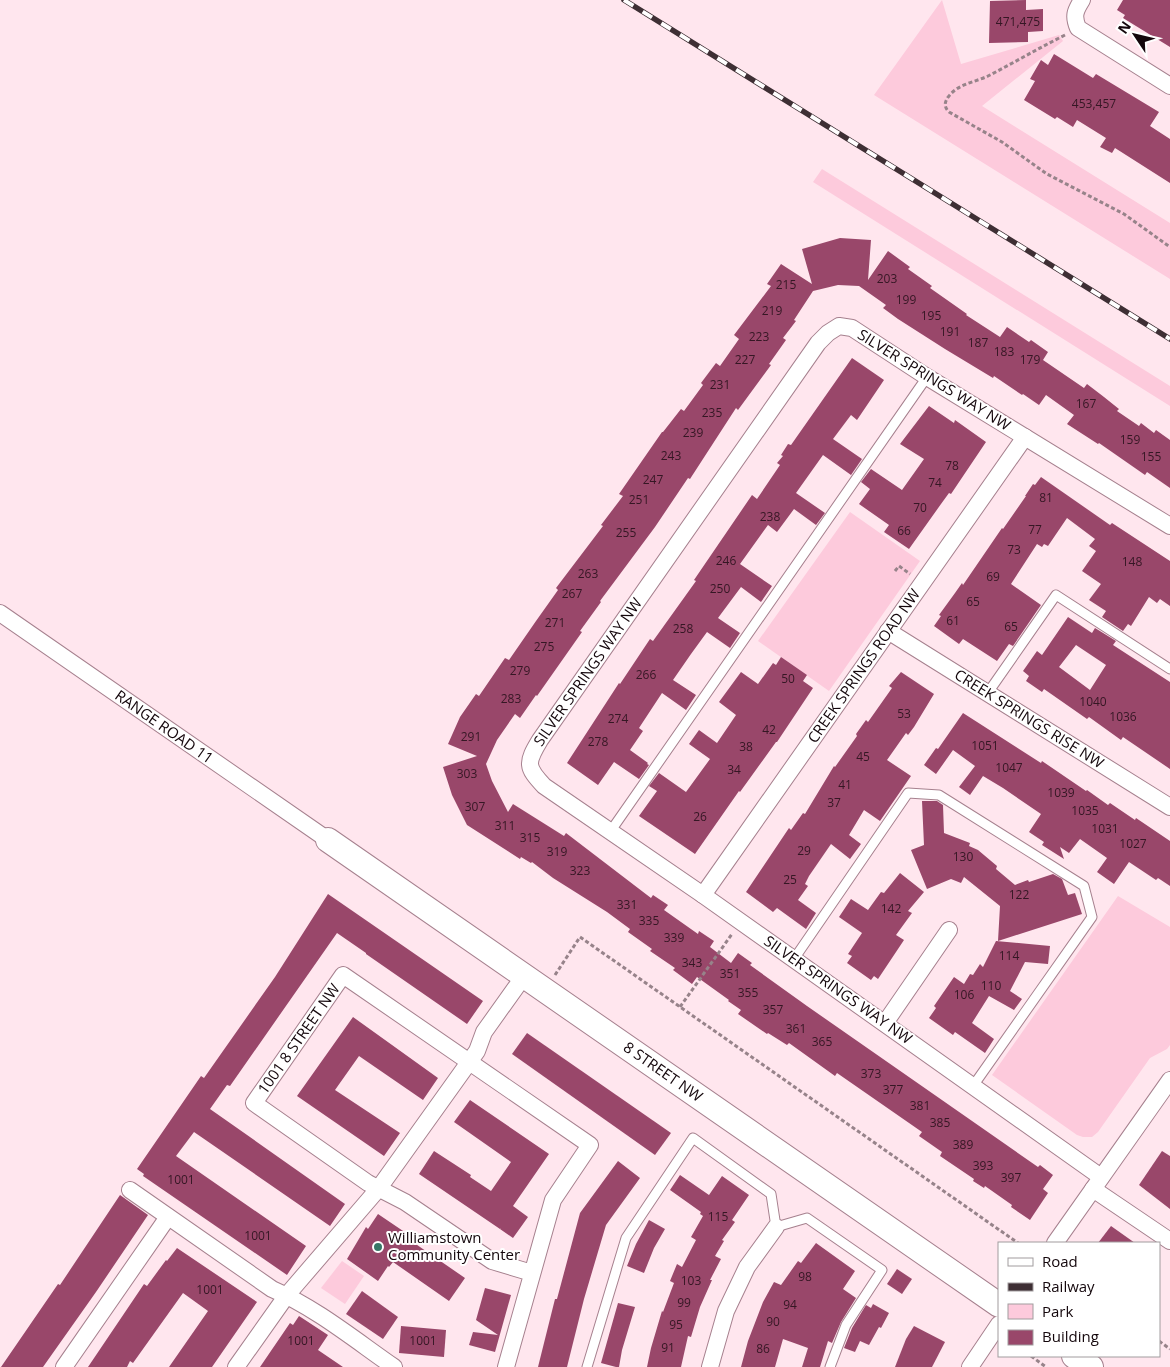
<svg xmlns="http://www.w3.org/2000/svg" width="1170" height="1367" font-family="'Open Sans',sans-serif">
<rect width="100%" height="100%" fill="#ffe6ee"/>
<!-- green -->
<g fill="#fdcadc">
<polygon points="942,0 961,64 1059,35 1063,41 982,106 1170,223 1170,279 874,95"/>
<polygon points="822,169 1170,386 1170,406 813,182"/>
<polygon points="850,512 920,561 829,691 758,641"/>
<polygon points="1118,896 1170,927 1170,1045 1167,1049 1150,1058 1098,1132 1092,1137 1083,1137 1077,1135 992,1075"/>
<polygon points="342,1261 364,1276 345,1304 321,1288"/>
</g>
<!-- building -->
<g fill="#99476a" fill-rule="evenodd">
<polygon points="1026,0 1026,10 1043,9 1043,31 1028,32 1028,42 989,43 990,1"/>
<polygon points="1123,0 1170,0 1170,47 1123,18 1125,15 1117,10"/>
<polygon points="1054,54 1093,78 1096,74 1159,112 1150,126 1170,139 1170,183 1115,148 1112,153 1100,147 1106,138 1077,120 1073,127 1057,117 1055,119 1024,100 1035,81 1030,79 1041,60 1048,65"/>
<polygon points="840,238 871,240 868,280 888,251 910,267 908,269 932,286 930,288 967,314 966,315 1000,337 1007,327 1029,342 1031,340 1048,352 1043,360 1084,388 1087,384 1104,397 1119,409 1117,411 1139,426 1141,423 1154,433 1156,430 1170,440 1170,488 1147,472 1145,475 1099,443 1098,444 1067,424 1074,415 1046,395 1039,405 1023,394 1022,395 994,376 993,378 945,349 898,319 883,308 886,305 859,286 838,285 813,291 794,320 796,321 783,338 786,340 769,364 771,365 738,410 736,408 690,479 688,478 655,527 600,601 601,602 580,631 582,632 537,696 536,695 520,718 515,714 497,740 486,764 492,781 508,812 513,804 564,836 566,833 651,898 653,895 668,905 664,910 698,934 699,931 714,941 710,947 731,963 738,953 752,963 750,965 807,1006 1038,1167 1040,1165 1053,1175 1043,1189 1048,1193 1030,1220 1011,1207 1012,1205 985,1186 984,1188 973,1181 974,1179 940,1156 942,1152 919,1136 922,1132 837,1073 835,1076 789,1043 787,1045 768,1033 767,1034 738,1014 741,1010 728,1001 729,1000 697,977 692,984 673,970 675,968 650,951 652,949 628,932 630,929 607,912 553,878 532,862 531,863 521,857 520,859 467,825 452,795 443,767 477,756 448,744 460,717 476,694 479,696 505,658 509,660 536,621 558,590 556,588 603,526 601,525 623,496 619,494 662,432 663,432 681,409 684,411 703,385 701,383 716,363 720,366 739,339 734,335 771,286 767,284 781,264 812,284 802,249"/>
<polygon points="852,358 884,380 857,420 851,415 833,439 862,459 851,475 823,455 796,493 825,513 816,525 794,509 777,532 768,525 740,564 772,586 761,602 741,587 718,618 740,633 730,648 707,632 691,654 673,680 696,695 686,710 662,693 639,728 643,731 630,750 648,763 647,764 649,765 639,779 614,762 598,785 567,763 619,683 620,684 650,639 653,641 696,581 694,580 752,495 757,499 780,465 777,463 783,456 781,455 788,444 791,445"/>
<polygon points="929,406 954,423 955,420 986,442 951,494 949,493 941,504 909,549 884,532 889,525 859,504 870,489 861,482 871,469 902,490 924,459 900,444"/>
<polygon points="1041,477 1110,525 1112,523 1170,561 1170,606 1160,599 1157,603 1149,597 1131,626 1128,624 1123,631 1102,617 1106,611 1089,600 1101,584 1082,571 1096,551 1089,546 1095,539 1067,518 1048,546 1044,544 1042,547 1037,544 1011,584 1041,605 1013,646 1009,644 997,661 963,639 959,644 934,626 941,616 939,615 955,593 962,583 963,585 1002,528 1003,529 1026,496 1025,496 1033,484 1035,485"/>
<path d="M1068,617L1092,633L1095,628L1116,641L1113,645L1170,682V769L1123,737L1121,740L1089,717L1087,719L1044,689L1042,692L1026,681L1029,676L1023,671L1037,651L1042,655ZM1076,645L1106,665L1090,690L1059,667Z"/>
<polygon points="781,657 807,675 803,681 813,688 777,742 776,742 740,792 739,791 695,854 639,816 657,791 649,786 659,773 686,792 710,759 689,744 699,730 717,743 736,715 719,702 741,672 758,684 773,663 776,665"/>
<polygon points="901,672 934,694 914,727 908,735 906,733 887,760 911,776 880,821 864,810 849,835 861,844 850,859 831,844 809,876 805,884 808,886 798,900 816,913 806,929 777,908 773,912 746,892 789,828 791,830 803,813 805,814 834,766 835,767 857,736 856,734 866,720 868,722 892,688 889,686"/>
<polygon points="963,713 1041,763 1042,761 1086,791 1087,790 1108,805 1110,803 1135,820 1136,818 1170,841 1170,886 1158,878 1156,880 1129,862 1114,884 1097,872 1107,858 1080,839 1069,853 1060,847 1064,859 1042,845 1044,842 1029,832 1041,814 1003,788 983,776 970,795 959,787 975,766 953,750 936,774 924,765 936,748 938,749"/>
<polygon points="922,801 937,801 943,805 944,833 970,843 969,846 978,850 997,866 996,869 1015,885 1028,880 1029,882 1053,874 1062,879 1068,895 1075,893 1082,914 998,941 1000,906 964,877 961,883 951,879 927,889 911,850 924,845"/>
<polygon points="900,873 924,892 908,911 912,913 896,935 904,940 878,979 874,976 871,980 847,963 852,956 848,954 862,933 839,917 851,899 868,910 881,892 884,893"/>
<polygon points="328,894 483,1001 467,1024 366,954 366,953 337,933 230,1086 227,1085 210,1109 345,1204 330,1226 194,1132 176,1156 306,1246 287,1275 143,1176 144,1174 137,1169 201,1076 204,1078 275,977"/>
<polygon points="996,941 1050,946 1048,964 1025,962 1010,991 1022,999 1014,1010 989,996 972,1023 994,1039 985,1053 955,1032 953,1035 929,1018 936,1008 934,1006 954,977 964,984 970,974 973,975 980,964 983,967"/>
<polygon points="353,1017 438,1078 423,1100 359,1056 335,1090 400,1133 384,1156 297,1096"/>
<polygon points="527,1033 671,1133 655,1155 512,1054"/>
<polygon points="470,1100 549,1154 513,1206 528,1217 513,1238 500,1229 501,1227 500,1229 419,1174 434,1151 471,1175 470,1177 491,1191 511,1162 454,1122"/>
<polygon points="1162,1151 1170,1156 1170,1209 1139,1185"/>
<polygon points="618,1161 640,1178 606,1225 584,1299 567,1367 538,1367 555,1299 557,1299 580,1213"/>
<polygon points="680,1175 709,1195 722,1176 749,1195 732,1220 735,1222 722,1240 724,1241 715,1256 721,1259 710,1280 712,1280 700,1307 691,1337 688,1336 681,1367 647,1367 651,1348 662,1311 663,1312 674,1283 670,1281 677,1264 682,1267 696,1240 691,1237 703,1216 700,1214 701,1212 670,1190"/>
<polygon points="120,1195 148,1215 96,1292 43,1367 1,1367 58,1284 60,1285"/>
<polygon points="378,1214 409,1235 407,1238 465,1278 449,1301 393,1262 389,1267 388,1266 378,1281 347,1259 366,1227 368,1229"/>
<polygon points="649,1220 665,1229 654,1248 644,1273 627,1266 636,1244"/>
<polygon points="1111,1226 1135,1243 1098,1243"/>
<polygon points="816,1243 855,1271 843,1289 856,1298 841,1322 832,1343 828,1341 820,1367 802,1367 808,1348 783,1339 775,1367 741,1367 748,1341 763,1302 774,1282 781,1285 798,1261 801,1263"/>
<polygon points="177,1248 257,1302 212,1367 169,1367 208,1311 183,1293 133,1363 130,1361 127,1367 88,1367 144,1284 147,1286 166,1260 167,1261"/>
<polygon points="897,1269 912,1279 902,1294 887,1284"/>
<polygon points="485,1288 511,1295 495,1352 469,1345 473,1332 498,1335 476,1320"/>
<polygon points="362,1291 398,1317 383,1339 346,1314"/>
<polygon points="618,1303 635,1307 622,1350 619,1367 616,1367 601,1363"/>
<polygon points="873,1304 889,1313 881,1328 879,1327 869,1345 860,1341 855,1352 844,1348 852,1328 866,1305 871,1308"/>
<polygon points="299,1316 328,1335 318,1350 343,1367 260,1367 290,1323 293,1325"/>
<polygon points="401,1326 446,1330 444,1357 399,1353"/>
<polygon points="914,1326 945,1342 932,1367 895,1367 906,1339"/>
</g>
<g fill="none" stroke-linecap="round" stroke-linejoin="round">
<!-- lane casing -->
<g stroke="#a6808e" stroke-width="11">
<g id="lane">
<polyline points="987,694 1056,595 1170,669"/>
<polyline points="610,832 927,377"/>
<polyline points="794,959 908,793 939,795 1084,886 1092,917 973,1086"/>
<polyline points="587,1367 626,1238 693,1138 771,1194 776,1227 807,1218 882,1270 846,1325 830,1367"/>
</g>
</g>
<!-- street casing -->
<g stroke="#a6808e" stroke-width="18">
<g id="street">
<path d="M1082,0C1075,11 1073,16 1078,28L1170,86"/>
<polyline points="0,613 328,840"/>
<polyline points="888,631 1170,807"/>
<polyline points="703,895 1025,437"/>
<polyline points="885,1023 949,930"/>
<path d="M1101,1177L703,895L544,786C526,767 526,763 540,740L818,343L828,333L839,326L852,328L927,377L1170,526"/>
<polyline points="1093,1189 1170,1241"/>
<path d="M130,1190L272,1289C316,1308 355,1340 394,1367"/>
<polyline points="1055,1243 1170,1080"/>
<polyline points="64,1367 168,1217"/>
<polyline points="236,1367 287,1295 379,1188 477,1051 484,1032 524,976"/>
<polyline points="506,1367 553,1200 590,1145 343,975 254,1103 368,1183 405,1202 492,1261 532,1273"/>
<polyline points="710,1367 726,1311 747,1267 776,1227"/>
<polyline points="970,1367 999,1324"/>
</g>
</g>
<!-- secondary casing -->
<g stroke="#a6808e" stroke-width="26">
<g id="secondary">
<polyline points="328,840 999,1305"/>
<polyline points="1074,1356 1091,1367"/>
</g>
</g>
<!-- path -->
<g stroke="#97838a" stroke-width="3" stroke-dasharray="4 2.5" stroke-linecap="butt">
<path d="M1065,35C1039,48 1015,62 990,75C977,82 959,83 949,96C944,102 944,107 949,112L1002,142L1047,174L1124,214L1170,247"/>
<polyline points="895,571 899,566 910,574"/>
<polyline points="555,975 580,937 1018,1243"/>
<polyline points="680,1007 732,934"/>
<polyline points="1159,1341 1170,1349"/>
<polyline points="1031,1356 1046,1367"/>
</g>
<!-- lane -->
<use href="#lane" stroke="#fff" stroke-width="9"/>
<!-- street -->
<use href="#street" stroke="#fff" stroke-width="16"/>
<!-- secondary -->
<use href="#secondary" stroke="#fff" stroke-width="24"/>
<!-- rail casing -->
<g stroke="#3e2f34" stroke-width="5.5">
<polyline id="rail" points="624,0 1170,339"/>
</g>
<!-- rail -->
<use href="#rail" stroke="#fff" stroke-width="4" stroke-dasharray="11" stroke-linecap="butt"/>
</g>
<!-- markers -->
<circle fill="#367767" stroke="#fff" stroke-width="2" cx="378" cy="1247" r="5"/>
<g text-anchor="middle" stroke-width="4" stroke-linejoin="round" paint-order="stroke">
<!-- number labels -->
<g font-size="12" fill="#351724">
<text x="1018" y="26">471,475</text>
<text x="1094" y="108">453,457</text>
<text x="887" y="283">203</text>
<text x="786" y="289">215</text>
<text x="906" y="304">199</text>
<text x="772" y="315">219</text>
<text x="931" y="320">195</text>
<text x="950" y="336">191</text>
<text x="759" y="341">223</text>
<text x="978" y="347">187</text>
<text x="1004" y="356">183</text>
<text x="745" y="364">227</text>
<text x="1030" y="364">179</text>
<text x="720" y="389">231</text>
<text x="1086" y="408">167</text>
<text x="712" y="417">235</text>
<text x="693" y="437">239</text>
<text x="1130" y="444">159</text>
<text x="671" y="460">243</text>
<text x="1151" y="461">155</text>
<text x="952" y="470">78</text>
<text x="653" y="484">247</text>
<text x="935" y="487">74</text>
<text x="1046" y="502">81</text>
<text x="639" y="504">251</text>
<text x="920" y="512">70</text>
<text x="770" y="521">238</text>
<text x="1035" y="534">77</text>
<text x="904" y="535">66</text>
<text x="626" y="537">255</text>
<text x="1014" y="554">73</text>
<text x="726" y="565">246</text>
<text x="1132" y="566">148</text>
<text x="588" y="578">263</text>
<text x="993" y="581">69</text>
<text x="720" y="593">250</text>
<text x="572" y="598">267</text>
<text x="973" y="606">65</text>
<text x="953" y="625">61</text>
<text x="555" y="627">271</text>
<text x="1011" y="631">65</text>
<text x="683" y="633">258</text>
<text x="544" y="651">275</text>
<text x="520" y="675">279</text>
<text x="646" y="679">266</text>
<text x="788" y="683">50</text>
<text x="511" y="703">283</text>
<text x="1093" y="706">1040</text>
<text x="904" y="718">53</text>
<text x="1123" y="721">1036</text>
<text x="618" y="723">274</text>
<text x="769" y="734">42</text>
<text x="471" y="741">291</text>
<text x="598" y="746">278</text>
<text x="985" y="750">1051</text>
<text x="746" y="751">38</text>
<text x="863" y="761">45</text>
<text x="1009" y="772">1047</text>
<text x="734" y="774">34</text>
<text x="467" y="778">303</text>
<text x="845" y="789">41</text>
<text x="1061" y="797">1039</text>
<text x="834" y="807">37</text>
<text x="475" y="811">307</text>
<text x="1085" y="815">1035</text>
<text x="700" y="821">26</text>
<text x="505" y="830">311</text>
<text x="1105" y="833">1031</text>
<text x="530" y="842">315</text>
<text x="1133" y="848">1027</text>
<text x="804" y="855">29</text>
<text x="557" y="856">319</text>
<text x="963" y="861">130</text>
<text x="580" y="875">323</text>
<text x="790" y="884">25</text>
<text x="1019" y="899">122</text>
<text x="627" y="909">331</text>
<text x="891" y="913">142</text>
<text x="649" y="925">335</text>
<text x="674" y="942">339</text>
<text x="1009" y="960">114</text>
<text x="692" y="967">343</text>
<text x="730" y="978">351</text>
<text x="991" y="990">110</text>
<text x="748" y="997">355</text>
<text x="964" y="999">106</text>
<text x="773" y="1014">357</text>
<text x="796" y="1033">361</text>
<text x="822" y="1046">365</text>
<text x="871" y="1078">373</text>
<text x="893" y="1094">377</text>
<text x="920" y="1110">381</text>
<text x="940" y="1127">385</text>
<text x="963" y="1149">389</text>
<text x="983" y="1170">393</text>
<text x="1011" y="1182">397</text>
<text x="181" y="1184">1001</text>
<text x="718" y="1221">115</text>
<text x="258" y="1240">1001</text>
<text x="805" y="1281">98</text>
<text x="691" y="1285">103</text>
<text x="210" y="1294">1001</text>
<text x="684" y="1307">99</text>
<text x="790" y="1309">94</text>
<text x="773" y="1326">90</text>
<text x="676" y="1329">95</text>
<text x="301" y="1345">1001</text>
<text x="423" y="1345">1001</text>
<text x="668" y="1352">91</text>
<text x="763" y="1353">86</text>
</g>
<!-- street labels -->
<g font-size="15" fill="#14070c" stroke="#fff">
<text transform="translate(934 380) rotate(32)" y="5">SILVER SPRINGS WAY NW</text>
<text transform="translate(864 666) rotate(-55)" y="5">CREEK SPRINGS ROAD NW</text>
<text transform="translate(588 672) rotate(-55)" y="5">SILVER SPRINGS WAY NW</text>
<text transform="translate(1029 719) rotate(32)" y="5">CREEK SPRINGS RISE NW</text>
<text transform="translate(164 727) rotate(35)" y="5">RANGE ROAD 11</text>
<text transform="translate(838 990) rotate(35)" y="5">SILVER SPRINGS WAY NW</text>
<text transform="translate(299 1039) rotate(-55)" y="5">1001 8 STREET NW</text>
<text transform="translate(663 1072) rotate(35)" y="5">8 STREET NW</text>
</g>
<!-- poi labels -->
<g font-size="15" fill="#14070c" stroke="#fff" text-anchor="start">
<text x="388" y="1243">Williamstown<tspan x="388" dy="17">Community Center</tspan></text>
</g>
</g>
<!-- legend -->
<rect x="998" y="1242" width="162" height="115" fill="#ffffff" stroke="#a19c9e"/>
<rect x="1008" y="1258" width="25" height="8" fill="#ffffff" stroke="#a19c9e"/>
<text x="1042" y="1267" font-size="15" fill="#14070c">Road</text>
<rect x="1008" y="1283" width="25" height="8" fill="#3e2f34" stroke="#a19c9e"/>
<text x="1042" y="1292" font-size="15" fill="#14070c">Railway</text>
<rect x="1008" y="1304" width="25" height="15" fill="#fdcadc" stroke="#a19c9e"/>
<text x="1042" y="1317" font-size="15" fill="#14070c">Park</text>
<rect x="1008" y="1330" width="25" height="15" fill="#99476a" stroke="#a19c9e"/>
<text x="1042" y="1342" font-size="15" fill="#14070c">Building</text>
<!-- north arrow -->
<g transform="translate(1135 35) rotate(305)" stroke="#ffffff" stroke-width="4" paint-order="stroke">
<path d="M0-4L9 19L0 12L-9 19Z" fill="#14070c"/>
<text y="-8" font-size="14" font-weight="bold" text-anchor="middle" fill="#14070c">N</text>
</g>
</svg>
